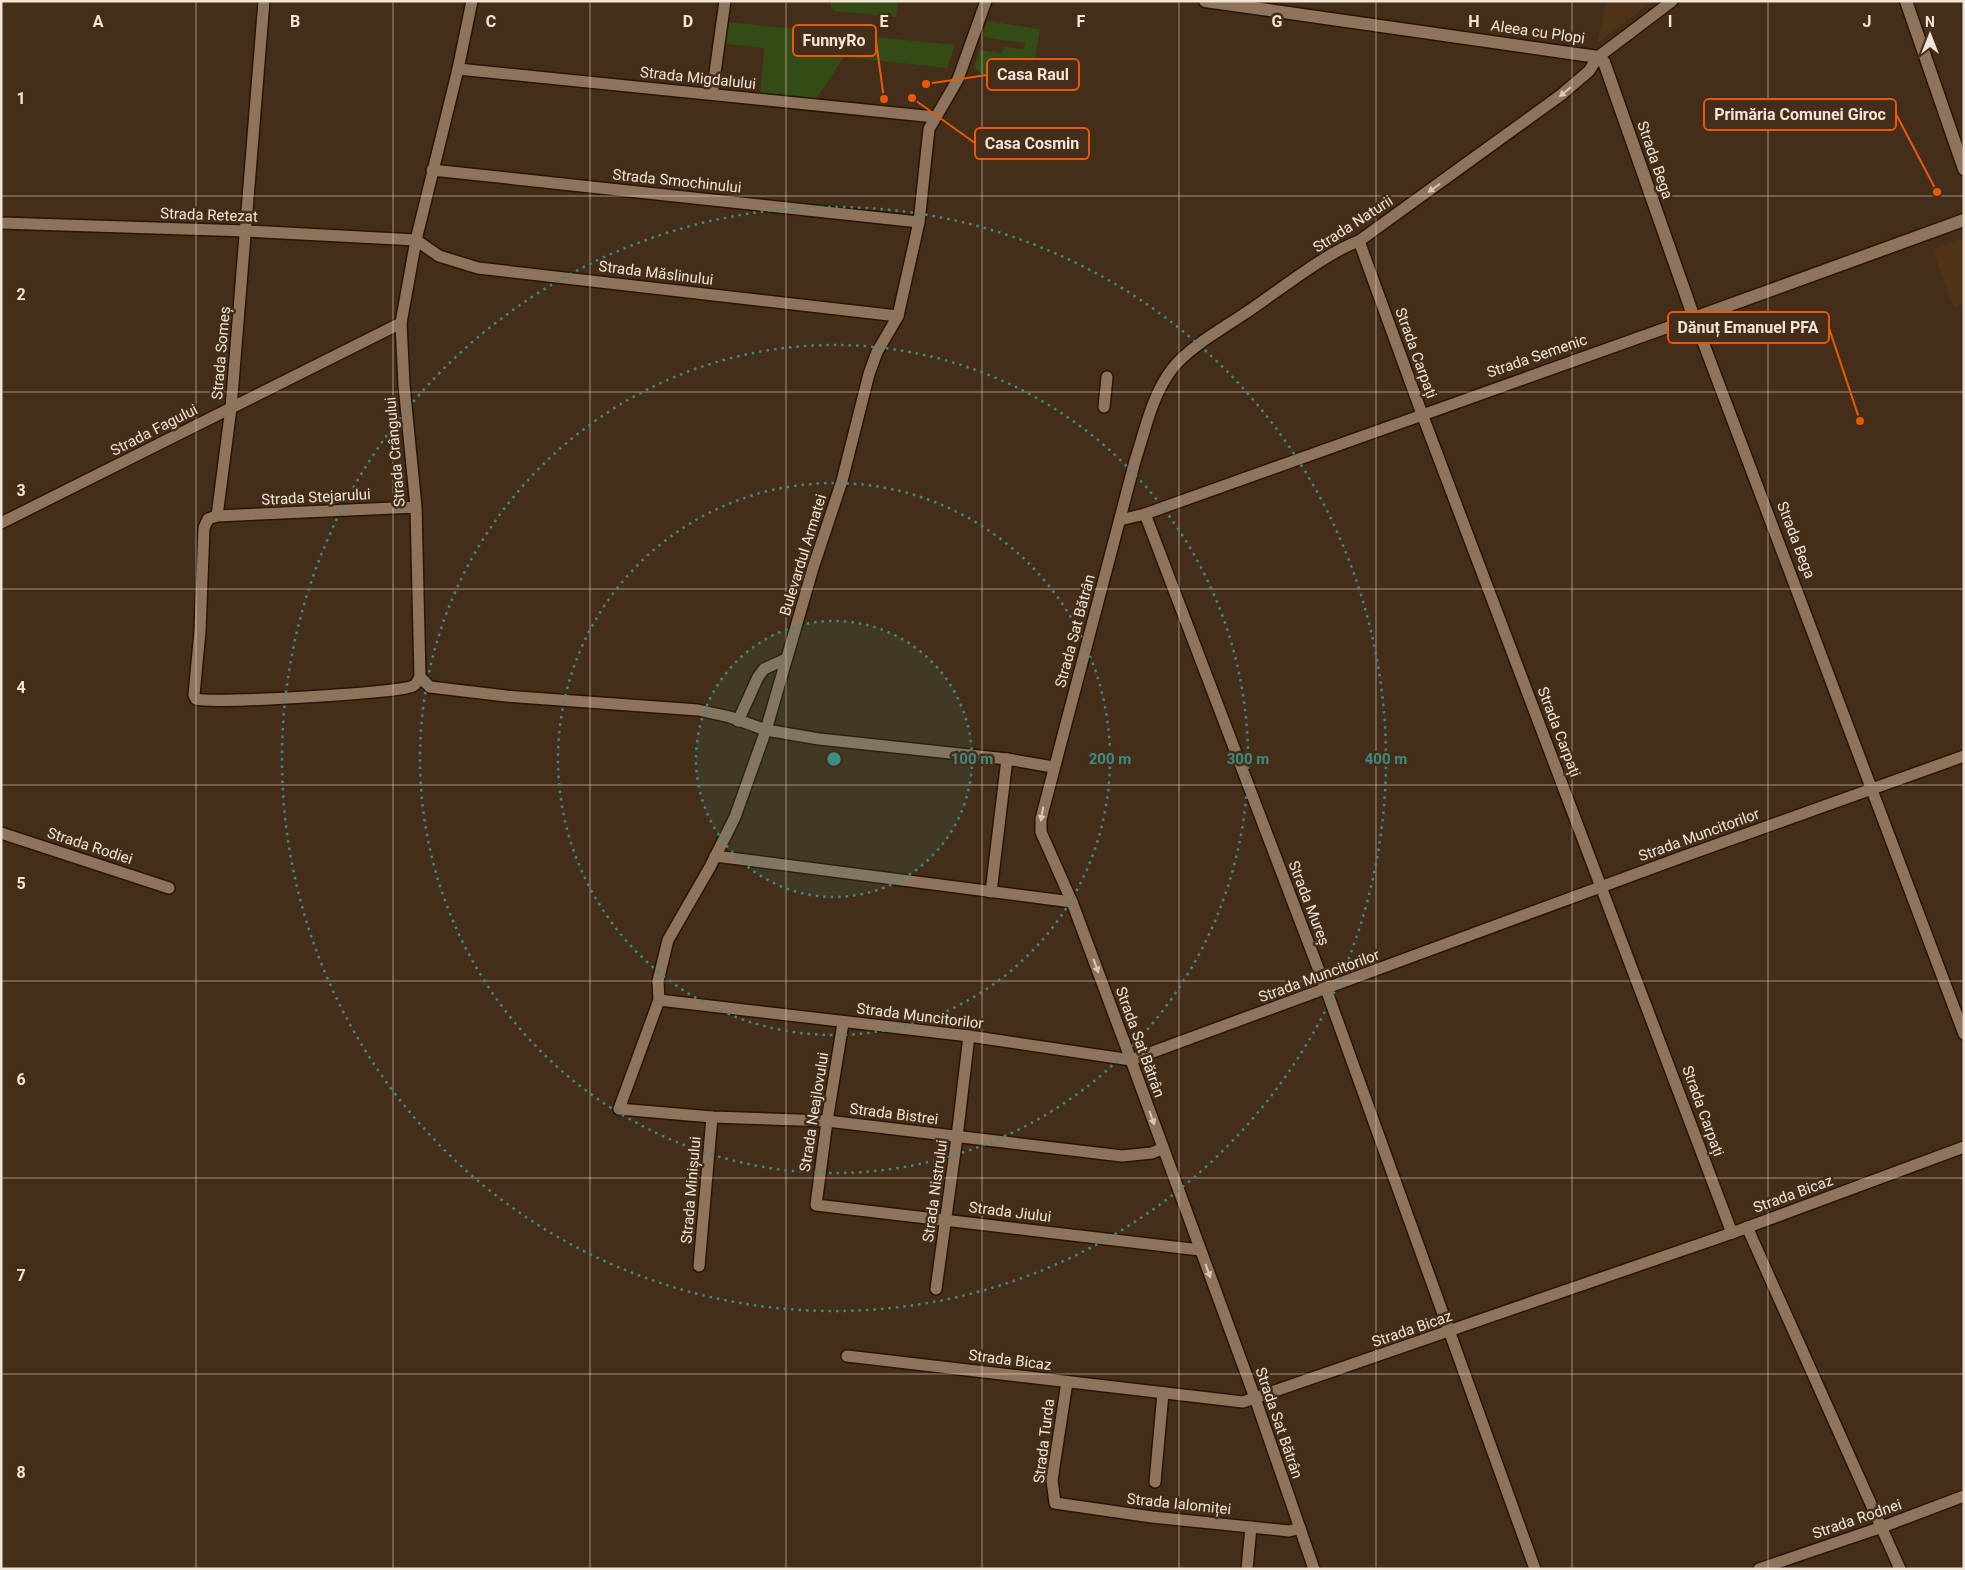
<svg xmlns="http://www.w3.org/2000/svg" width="1965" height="1570" font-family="Roboto,sans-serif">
<rect width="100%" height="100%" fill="#442e19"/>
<!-- built -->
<g fill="#4e3318">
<polygon points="1607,1 1653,1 1597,43"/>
<polygon points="1962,238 1964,243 1964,304 1954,308 1932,249"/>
</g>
<!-- green -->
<g fill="#354b15">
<polygon points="831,1 898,1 896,17 834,11 831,7"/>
<polygon points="987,21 1040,29 1031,82 981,74 974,68 979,50 1002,53 1004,47 1024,49 1025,43 983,37"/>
<polygon points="728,22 955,45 947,68 844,57 814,102 760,96 764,48 726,44"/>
</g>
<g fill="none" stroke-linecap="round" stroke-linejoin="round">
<!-- street casing -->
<g stroke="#291502" stroke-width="14">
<g id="street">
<polyline points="986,1 958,79 929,129 919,222 898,316 877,352 869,374 842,481 813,568 766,730 735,817 710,867 668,940 658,981 659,1000 619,1109 712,1117 827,1121 1122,1156 1152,1153 1163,1148"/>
<polyline points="458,69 935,117"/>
<polyline points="712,94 725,1"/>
<polyline points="432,170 919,222"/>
<polyline points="1,223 247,231 416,240"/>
<polyline points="416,240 439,256 478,268 898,316"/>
<polyline points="1359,241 1422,414 1732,1233"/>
<polyline points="1104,407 1107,377"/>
<path d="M416,507L217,516L208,519L204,528L200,631L194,695L196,699C212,704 401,693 413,686C416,685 418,680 420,677L416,507L404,385L401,323L416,240L458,69L472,1"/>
<polyline points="1145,514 1326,989 1535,1569"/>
<polyline points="217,516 231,408 264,1"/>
<polyline points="1120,520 1145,514 1694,318 1964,1034"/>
<polyline points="1,523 401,323"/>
<polyline points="420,677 430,687 506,696 698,710 730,717 766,730 819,739 1007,759 1053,767"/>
<polyline points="738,721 758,677 764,669 786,659"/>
<polyline points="1,833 169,888"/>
<polyline points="715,856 1072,902"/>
<polyline points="991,892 1007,759"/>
<polyline points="659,1000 969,1036 1131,1060 1682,857 1964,756"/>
<polyline points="843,1023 827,1121 816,1205 1200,1250"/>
<polyline points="1747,1227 1900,1569"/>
<polyline points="699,1266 712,1117"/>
<polyline points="936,1289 957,1137 969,1036"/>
<polyline points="847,1356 1243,1402 1732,1233 1964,1147"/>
<polyline points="1067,1382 1052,1480 1055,1503 1152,1517 1289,1531 1300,1528"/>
<polyline points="1155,1482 1163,1393"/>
<polyline points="1247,1569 1251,1527"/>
<path d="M1314,1569L1255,1398L1131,1060L1072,902L1041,832V819L1135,461C1145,431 1152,395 1172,369C1188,348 1222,329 1244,314C1276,293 1325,253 1359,241L1561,95L1589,71L1598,57L1672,1"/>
<polyline points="1759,1569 1882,1527 1964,1496"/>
</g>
</g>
<!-- secondary casing -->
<g stroke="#291502" stroke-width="15">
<g id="secondary">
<polyline points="1205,1 1598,57 1604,62 1694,318 1964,220"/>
<polyline points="1906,1 1964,169"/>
</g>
</g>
<!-- street -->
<use href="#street" stroke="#8e745d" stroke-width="11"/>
<!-- secondary -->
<use href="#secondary" stroke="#8e745d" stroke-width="12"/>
</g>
<!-- one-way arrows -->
<defs><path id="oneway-solid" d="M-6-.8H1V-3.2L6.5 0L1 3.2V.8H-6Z" transform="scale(1.25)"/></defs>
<g fill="#d9c8b8">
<use href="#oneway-solid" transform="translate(1565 92) rotate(140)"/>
<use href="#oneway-solid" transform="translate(1434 188) rotate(145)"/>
<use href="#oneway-solid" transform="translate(1042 814) rotate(100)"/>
<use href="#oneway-solid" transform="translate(1096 966) rotate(70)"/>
<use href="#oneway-solid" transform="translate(1152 1118) rotate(70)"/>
<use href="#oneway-solid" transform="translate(1208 1271) rotate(70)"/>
</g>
<!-- grid -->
<path fill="none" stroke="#f2e4d7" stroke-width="1" stroke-opacity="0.55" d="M196,1V1569M393,1V1569M590,1V1569M786,1V1569M982,1V1569M1179,1V1569M1376,1V1569M1572,1V1569M1768,1V1569M1,196H1964M1,392H1964M1,589H1964M1,785H1964M1,981H1964M1,1178H1964M1,1374H1964"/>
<!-- distance rings -->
<circle cx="834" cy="759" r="138" fill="#3c8c83" fill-opacity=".12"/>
<g fill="none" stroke="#3c8c83" stroke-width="2.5" stroke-dasharray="2.5 5">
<circle cx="834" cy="759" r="138"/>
<circle cx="834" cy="759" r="276"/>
<circle cx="834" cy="759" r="414"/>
<circle cx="834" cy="759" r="552"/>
</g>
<g text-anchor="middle" stroke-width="5" stroke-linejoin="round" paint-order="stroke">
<!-- street labels -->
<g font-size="15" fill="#f2e4d7" stroke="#442e19">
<text transform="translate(1538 32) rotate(8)" y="5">Aleea cu Plopi</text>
<text transform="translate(698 78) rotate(6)" y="5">Strada Migdalului</text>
<text transform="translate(1655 160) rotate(71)" y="5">Strada Bega</text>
<text transform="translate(677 181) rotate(6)" y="5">Strada Smochinului</text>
<text transform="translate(209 215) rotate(2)" y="5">Strada Retezat</text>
<text transform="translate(1353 224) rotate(-33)" y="5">Strada Naturii</text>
<text transform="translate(656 273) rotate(7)" y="5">Strada Măslinului</text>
<text transform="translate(221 353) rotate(-85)" y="5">Strada Someș</text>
<text transform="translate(1416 353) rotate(70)" y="5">Strada Carpați</text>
<text transform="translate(1537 356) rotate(-19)" y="5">Strada Semenic</text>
<text transform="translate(154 430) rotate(-27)" y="5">Strada Fagului</text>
<text transform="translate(395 452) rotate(-95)" y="5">Strada Crângului</text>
<text transform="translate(316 497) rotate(-3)" y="5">Strada Stejarului</text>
<text transform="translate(1796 540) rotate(69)" y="5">Strada Bega</text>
<text transform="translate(803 555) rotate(-73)" y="5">Bulevardul Armatei</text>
<text transform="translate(1075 631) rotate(-75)" y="5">Strada Sat Bătrân</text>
<text transform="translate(1559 732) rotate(69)" y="5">Strada Carpați</text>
<text transform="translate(1699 835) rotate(-20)" y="5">Strada Muncitorilor</text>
<text transform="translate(90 846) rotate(18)" y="5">Strada Rodiei</text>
<text transform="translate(1309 903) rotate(69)" y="5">Strada Mureș</text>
<text transform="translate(1319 976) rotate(-20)" y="5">Strada Muncitorilor</text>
<text transform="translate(920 1016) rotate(7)" y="5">Strada Muncitorilor</text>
<text transform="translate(1140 1042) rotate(70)" y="5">Strada Sat Bătrân</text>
<text transform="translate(1703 1111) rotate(70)" y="5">Strada Carpați</text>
<text transform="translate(814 1112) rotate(-81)" y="5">Strada Neajlovului</text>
<text transform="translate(894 1114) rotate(7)" y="5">Strada Bistrei</text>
<text transform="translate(691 1190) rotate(-85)" y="5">Strada Minișului</text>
<text transform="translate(935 1191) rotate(-82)" y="5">Strada Nistrului</text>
<text transform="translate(1793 1194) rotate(-20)" y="5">Strada Bicaz</text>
<text transform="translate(1010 1212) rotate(7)" y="5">Strada Jiului</text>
<text transform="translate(1412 1329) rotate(-19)" y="5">Strada Bicaz</text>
<text transform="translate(1010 1360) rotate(7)" y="5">Strada Bicaz</text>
<text transform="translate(1279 1423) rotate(71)" y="5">Strada Sat Bătrân</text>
<text transform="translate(1044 1441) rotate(-83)" y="5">Strada Turda</text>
<text transform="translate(1179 1504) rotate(6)" y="5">Strada Ialomiței</text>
<text transform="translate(1857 1519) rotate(-19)" y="5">Strada Rodnei</text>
</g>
</g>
<g font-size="16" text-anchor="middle" font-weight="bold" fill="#f2e4d7" stroke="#442e19" stroke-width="5" stroke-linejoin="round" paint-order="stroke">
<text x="98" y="27">A</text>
<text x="295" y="27">B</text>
<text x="491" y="27">C</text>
<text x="688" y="27">D</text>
<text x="884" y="27">E</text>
<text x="1081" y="27">F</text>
<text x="1277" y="27">G</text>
<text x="1474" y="27">H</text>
<text x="1670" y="27">I</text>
<text x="1867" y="27">J</text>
<text x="21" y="104">1</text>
<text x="21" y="300">2</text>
<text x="21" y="496">3</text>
<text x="21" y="693">4</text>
<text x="21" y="889">5</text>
<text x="21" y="1085">6</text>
<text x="21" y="1281">7</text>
<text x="21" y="1478">8</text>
</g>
<circle cx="834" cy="759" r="8" fill="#3c8c83" stroke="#442e19" stroke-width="2.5"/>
<g font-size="15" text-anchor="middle" font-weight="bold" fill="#3c8c83" stroke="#442e19" stroke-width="5" stroke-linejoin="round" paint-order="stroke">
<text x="972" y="764">100 m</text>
<text x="1110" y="764">200 m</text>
<text x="1248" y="764">300 m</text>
<text x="1386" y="764">400 m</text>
</g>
<!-- callouts -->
<path fill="none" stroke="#e8590c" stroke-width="2" d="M884 99L876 41M926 84L987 75M1937 192L1896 114M912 98L975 143M1860 421L1829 328"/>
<g fill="#e8590c" stroke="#442e19" stroke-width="2">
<circle cx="884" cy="99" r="5"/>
<circle cx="926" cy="84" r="5"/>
<circle cx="1937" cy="192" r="5"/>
<circle cx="912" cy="98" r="5"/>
<circle cx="1860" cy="421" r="5"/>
</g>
<g fill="#442e19" stroke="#e8590c" stroke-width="2">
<rect x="793" y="25" width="83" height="31" rx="5"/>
<rect x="987" y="59" width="92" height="31" rx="5"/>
<rect x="1704" y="99" width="192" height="31" rx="5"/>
<rect x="975" y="128" width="114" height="31" rx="5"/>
<rect x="1668" y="312" width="161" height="31" rx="5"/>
</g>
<g font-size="16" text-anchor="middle" font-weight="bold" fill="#f2e4d7">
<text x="834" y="46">FunnyRo</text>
<text x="1033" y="80">Casa Raul</text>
<text x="1800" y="120">Primăria Comunei Giroc</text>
<text x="1032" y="149">Casa Cosmin</text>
<text x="1748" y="333">Dănuț Emanuel PFA</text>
</g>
<!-- border -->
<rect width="1965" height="1570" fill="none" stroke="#f2e4d7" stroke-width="5"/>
<!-- north arrow -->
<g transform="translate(1930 35)" stroke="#442e19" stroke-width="4" paint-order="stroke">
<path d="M0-4L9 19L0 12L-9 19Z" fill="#f2e4d7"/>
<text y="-8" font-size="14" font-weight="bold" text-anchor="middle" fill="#f2e4d7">N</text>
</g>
</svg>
